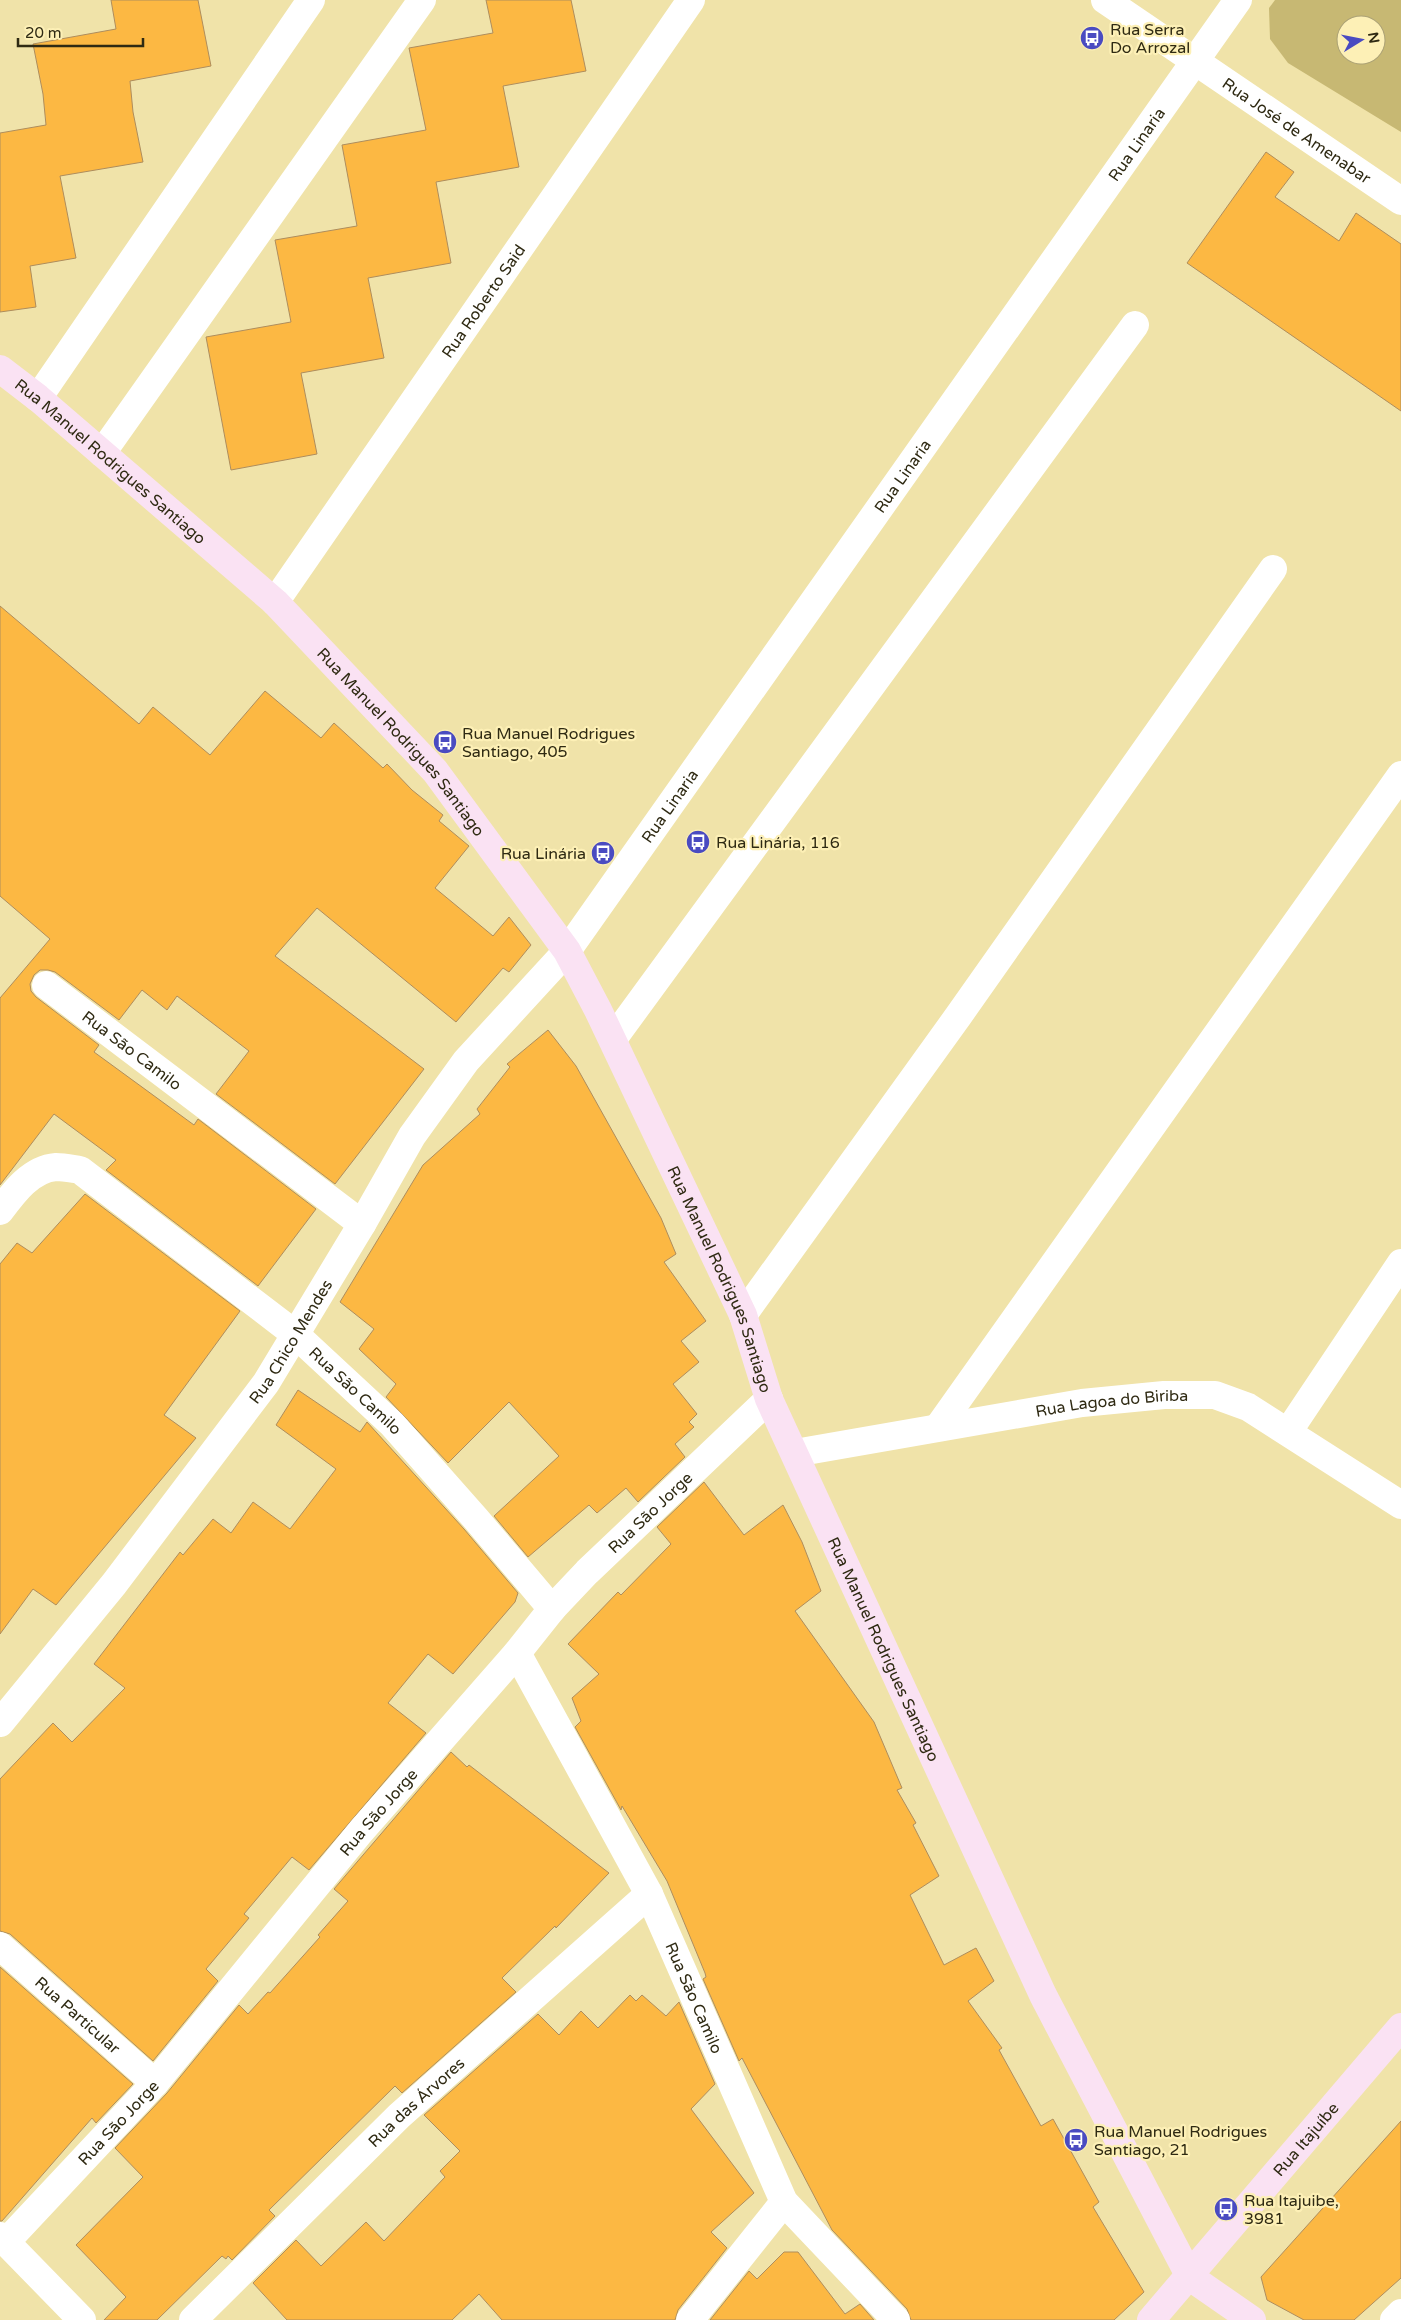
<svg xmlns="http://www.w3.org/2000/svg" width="1401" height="2320" font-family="'Varela Round',sans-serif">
<rect width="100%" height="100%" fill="#f0e3a9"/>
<!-- green -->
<path fill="#c7b873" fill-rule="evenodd" d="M1275,0H1401V132L1288,63L1270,39L1269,8ZM1346,25H1376V55H1346Z"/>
<!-- building -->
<g fill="#fcb843" stroke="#ae8d5d">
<polygon points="111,0 198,0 211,66 130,81 133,112 143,162 60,176 76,258 30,266 36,307 0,312 0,133 46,125 43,94 33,44 116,29"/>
<polygon points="486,0 571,0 586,71 503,86 519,167 436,182 451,263 368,278 384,358 301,373 317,454 231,470 206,337 291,322 275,240 357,226 342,145 426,130 409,48 493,33"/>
<polygon points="1266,152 1294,172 1275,197 1339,241 1356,213 1401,244 1401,411 1187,263"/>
<polygon points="0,606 139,724 153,707 210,755 265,691 321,738 334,723 383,768 387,764 412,790 443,815 439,821 469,846 435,888 493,936 509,917 531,945 509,972 503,968 456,1022 317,908 275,956 424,1069 335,1184 216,1094 249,1051 177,996 167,1010 142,990 119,1020 55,972 48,970 40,970 34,975 30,984 31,991 36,997 99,1045 94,1052 194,1125 198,1119 316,1209 258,1286 106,1170 116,1160 54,1114 0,1185 0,998 50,939 0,896"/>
<polygon points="548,1030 576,1066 661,1218 676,1254 664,1262 706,1321 681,1341 699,1362 673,1384 697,1414 689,1422 694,1427 675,1444 685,1457 638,1502 626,1488 597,1513 589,1505 528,1557 494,1516 559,1456 509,1402 448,1463 386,1397 396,1384 359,1349 374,1329 340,1302 423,1165 480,1114 477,1109 510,1067 507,1064"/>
<polygon points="85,1194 240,1311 164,1415 196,1438 56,1605 33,1589 0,1634 0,1264 17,1243 32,1253"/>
<polygon points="298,1390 360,1432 367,1422 464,1529 518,1593 515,1602 453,1674 428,1654 388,1703 426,1733 309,1870 292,1857 244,1914 249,1918 206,1969 218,1981 153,2061 10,1934 0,1931 0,1779 53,1723 72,1742 125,1688 94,1664 180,1552 183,1555 213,1519 231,1533 253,1502 290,1529 336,1469 276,1425"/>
<polygon points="704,1482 744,1535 783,1505 802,1542 821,1591 795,1611 874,1722 902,1788 897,1790 916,1823 913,1825 939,1876 910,1895 944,1965 976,1948 994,1981 968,2001 1002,2048 999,2050 1041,2126 1053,2119 1099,2202 1093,2207 1144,2292 1114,2320 911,2320 907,2309 832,2230 742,2058 739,2061 703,1979 706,1977 705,1973 667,1881 622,1806 621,1810 575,1727 581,1721 572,1698 599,1674 568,1644 618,1592 621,1595 671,1544 657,1527"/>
<polygon points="451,1752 467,1767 469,1765 609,1873 556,1928 555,1926 502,1978 516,1992 402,2093 395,2086 269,2210 275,2216 232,2260 228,2256 226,2259 222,2256 157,2320 104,2320 126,2297 76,2245 143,2177 115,2148 167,2093 239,2005 248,2014 268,1992 270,1993 320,1937 318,1935 348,1901 334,1889"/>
<polygon points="0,1967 133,2084 96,2123 92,2118 2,2221 0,2221"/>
<polygon points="630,1995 636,2001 642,1995 666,2016 679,2002 715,2084 691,2109 754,2193 711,2232 727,2248 678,2310 675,2320 502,2320 479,2294 452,2320 287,2320 253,2283 296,2240 321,2266 366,2222 384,2241 445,2177 440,2171 460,2151 424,2115 538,2014 559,2035 581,2011 598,2028"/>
<polygon points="1401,2121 1401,2278 1354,2320 1304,2320 1267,2300 1261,2277"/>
<polygon points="784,2252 798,2252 845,2314 860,2304 874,2320 710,2320 749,2271 757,2279"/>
</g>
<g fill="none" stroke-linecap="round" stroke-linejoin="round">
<!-- street -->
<g stroke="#fff" stroke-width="28">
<path id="s1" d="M1105,0L1401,201"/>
<polyline points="38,398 311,0"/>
<polyline points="102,453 422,0"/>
<path id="s2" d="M275,602L691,0"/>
<path id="s3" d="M46,985L362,1224"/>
<polyline points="613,1039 1135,325"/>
<path id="s4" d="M0,1211C14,1192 31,1169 56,1167C64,1167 73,1169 80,1170L295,1334L392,1424L476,1519L552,1609"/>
<polyline points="743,1315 959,1015 1273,569"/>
<polyline points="939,1426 1401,775"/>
<polyline points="1288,1432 1401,1263"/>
<path id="s5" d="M795,1453L1082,1403L1164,1395H1215L1248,1407L1401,1505"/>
<path id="s6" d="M517,1653L649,1894L784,2202L896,2320"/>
<path id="s7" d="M0,1723L114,1584L266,1383L362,1224L412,1136L466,1061L567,951L1238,0"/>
<path id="s8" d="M0,1946L155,2083"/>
<polyline points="0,2236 82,2320"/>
<path id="s9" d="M6,2242L155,2083L361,1831L517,1653L552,1609L587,1572L769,1399"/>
<path id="s10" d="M193,2320L399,2116L649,1894"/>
<polyline points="690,2320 784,2202"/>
<polyline points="1394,2320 1401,2313"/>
</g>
<!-- secondary -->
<g stroke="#fae2f3" stroke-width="28">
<path id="s11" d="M0,369L38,398L275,602L435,771L567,951L598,1010L743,1315L769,1399L1043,1995L1190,2277L1252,2320"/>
<path id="s12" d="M1151,2320L1401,2027"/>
</g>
</g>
<!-- icons -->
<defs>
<g id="bus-disc" transform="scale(1.25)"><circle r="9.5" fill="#4a4bc1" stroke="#fdf0b6"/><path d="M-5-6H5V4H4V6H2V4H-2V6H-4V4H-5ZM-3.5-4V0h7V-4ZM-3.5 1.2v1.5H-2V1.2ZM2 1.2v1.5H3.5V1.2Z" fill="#fff"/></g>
</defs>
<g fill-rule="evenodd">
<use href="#bus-disc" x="1092" y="38"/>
<use href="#bus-disc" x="445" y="742"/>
<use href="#bus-disc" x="698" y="842"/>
<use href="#bus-disc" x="603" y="853"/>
<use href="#bus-disc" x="1076" y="2140"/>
<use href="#bus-disc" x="1226" y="2209"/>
</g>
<g text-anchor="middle" stroke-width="4.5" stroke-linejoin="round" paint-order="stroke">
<!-- poi labels -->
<g font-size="16" fill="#2f2a13" stroke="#fdf0b6" text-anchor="start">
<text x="1110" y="35">Rua Serra<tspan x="1110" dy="18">Do Arrozal</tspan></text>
<text x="462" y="739">Rua Manuel Rodrigues<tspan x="462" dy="18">Santiago, 405</tspan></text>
<text x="716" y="848">Rua Linária, 116</text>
<text x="586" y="859" text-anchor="end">Rua Linária</text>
<text x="1094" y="2137">Rua Manuel Rodrigues<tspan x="1094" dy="18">Santiago, 21</tspan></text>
<text x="1244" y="2206">Rua Itajuibe,<tspan x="1244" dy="18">3981</tspan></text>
</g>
<!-- street labels -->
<g font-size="16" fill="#2f2a13" stroke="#fdf0b6">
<text dy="6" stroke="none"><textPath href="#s1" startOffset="232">Rua José de Amenabar</textPath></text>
<text dy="6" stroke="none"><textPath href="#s7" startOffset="1948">Rua Linaria</textPath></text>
<text dy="6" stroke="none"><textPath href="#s2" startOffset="366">Rua Roberto Said</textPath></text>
<text dy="6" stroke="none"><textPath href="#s11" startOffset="144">Rua Manuel Rodrigues Santiago</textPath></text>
<text dy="6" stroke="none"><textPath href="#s7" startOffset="1542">Rua Linaria</textPath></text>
<text dy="6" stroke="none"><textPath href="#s11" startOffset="549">Rua Manuel Rodrigues Santiago</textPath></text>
<text dy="6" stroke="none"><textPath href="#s7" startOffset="1138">Rua Linaria</textPath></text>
<text dy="6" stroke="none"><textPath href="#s3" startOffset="108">Rua São Camilo</textPath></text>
<text dy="6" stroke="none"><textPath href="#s11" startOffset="1179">Rua Manuel Rodrigues Santiago</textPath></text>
<text dy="6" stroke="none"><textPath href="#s7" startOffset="480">Rua Chico Mendes</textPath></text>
<text dy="6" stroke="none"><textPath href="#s4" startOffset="451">Rua São Camilo</textPath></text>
<text dy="6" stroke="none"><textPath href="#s5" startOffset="321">Rua Lagoa do Biriba</textPath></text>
<text dy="6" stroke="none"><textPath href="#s9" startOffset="974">Rua São Jorge</textPath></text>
<text dy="6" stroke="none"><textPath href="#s11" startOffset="1584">Rua Manuel Rodrigues Santiago</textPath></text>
<text dy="6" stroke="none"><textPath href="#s9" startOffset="569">Rua São Jorge</textPath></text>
<text dy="6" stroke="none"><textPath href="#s6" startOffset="388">Rua São Camilo</textPath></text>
<text dy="6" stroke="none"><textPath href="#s8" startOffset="104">Rua Particular</textPath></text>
<text dy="6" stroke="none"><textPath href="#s10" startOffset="312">Rua das Árvores</textPath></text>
<text dy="6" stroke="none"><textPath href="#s9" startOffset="164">Rua São Jorge</textPath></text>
<text dy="6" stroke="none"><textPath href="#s12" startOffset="238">Rua Itajuíbe</textPath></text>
</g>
</g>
<!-- north arrow -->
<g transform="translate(1361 40) rotate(80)"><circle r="24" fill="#fdf0b6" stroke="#aba175"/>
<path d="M0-4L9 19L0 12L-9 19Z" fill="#4a4bc1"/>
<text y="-8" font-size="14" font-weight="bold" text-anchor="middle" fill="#2f2a13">N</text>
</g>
<!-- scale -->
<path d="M18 38v8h125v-8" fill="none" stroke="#2f2a13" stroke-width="2.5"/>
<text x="25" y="38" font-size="15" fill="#2f2a13" stroke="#fdf0b6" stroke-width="4" paint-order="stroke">20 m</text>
</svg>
